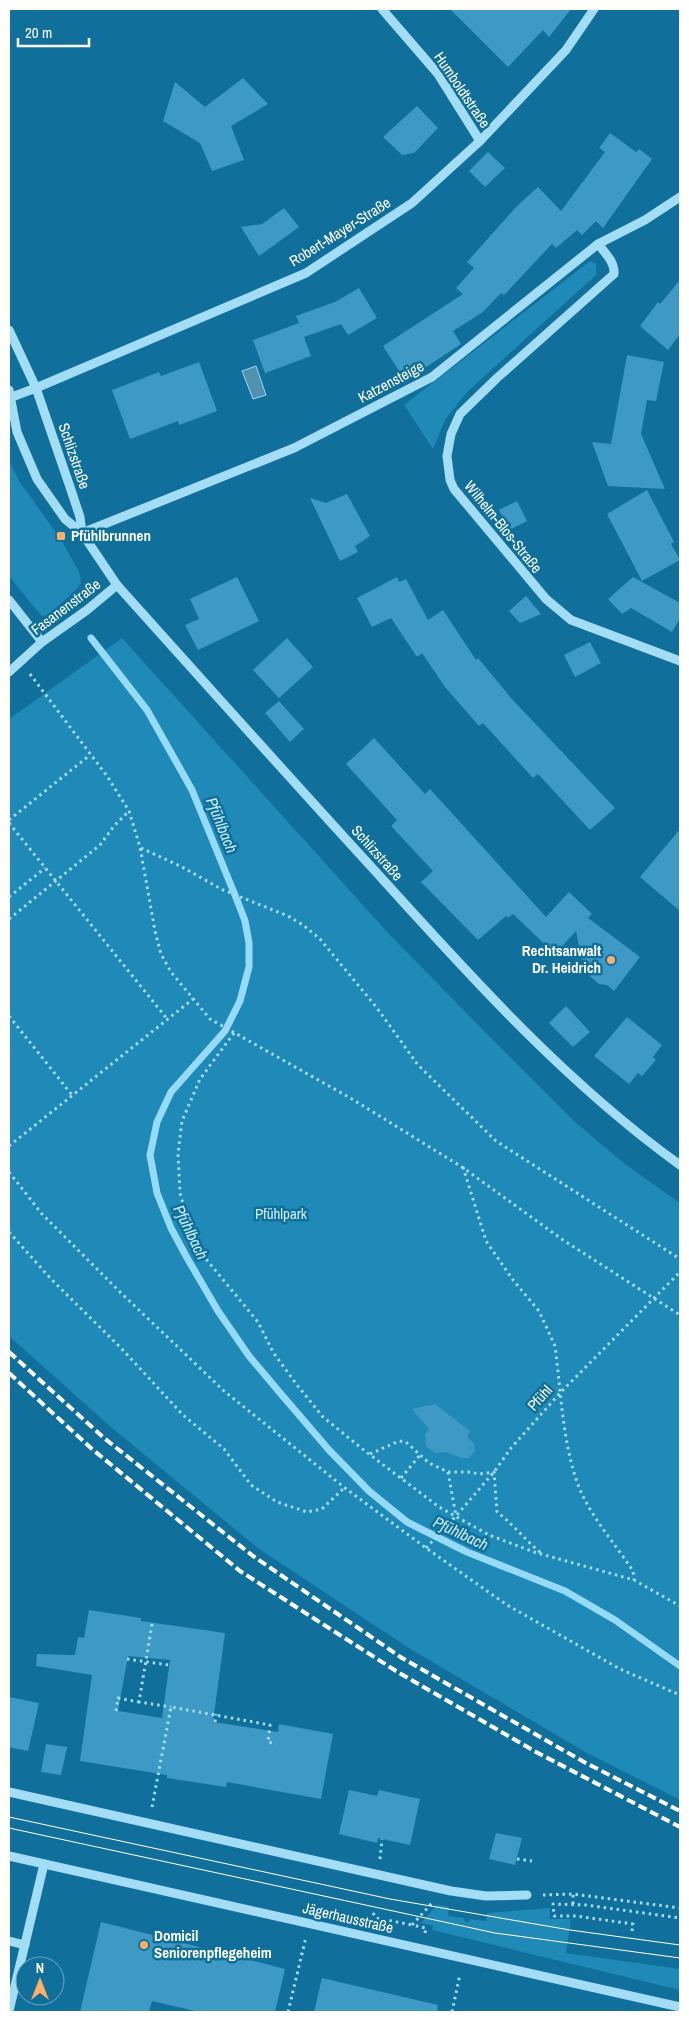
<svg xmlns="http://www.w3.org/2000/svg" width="689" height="2021" font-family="'Archivo Narrow',sans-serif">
<rect width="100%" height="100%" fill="#106f9b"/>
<!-- green -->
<g fill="#1f89b8">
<polygon points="590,261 596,264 596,275 467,392 445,420 433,449 404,405"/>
<polygon points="9,461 19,481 62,541 79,572 81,583 76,590 48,615 42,616 38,612 9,576"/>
<polygon points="122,638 389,934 493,1040 575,1122 625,1164 680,1203 680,1800 587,1753 412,1650 259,1549 112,1428 9,1336 9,719"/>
<polygon points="437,1905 449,1907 448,1916 464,1918 464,1921 469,1922 469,1919 486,1921 487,1913 550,1908 550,1919 571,1919 566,1953 680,1969 680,1990 432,1930 433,1926 421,1923"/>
</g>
<!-- water -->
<polygon fill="#5091af" stroke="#95dbf8" points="256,366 266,395 253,399 242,371"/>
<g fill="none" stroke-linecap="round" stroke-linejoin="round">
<!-- stream -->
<polyline stroke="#95dbf8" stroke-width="7" points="91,638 147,710 192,790 237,900 245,921 249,943 249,967 240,1001 225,1031 171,1092 157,1122 150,1155 157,1193 171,1228 186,1256 218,1311 249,1356 281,1394 329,1450 369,1491 407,1522 467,1552 565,1591 615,1620 680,1666"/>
</g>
<!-- building -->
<g fill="#3e9ac4" fill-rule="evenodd">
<polygon points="450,9 571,9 549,37 543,30 508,67"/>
<polygon points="243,78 268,104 231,126 244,160 212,171 200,143 163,121 175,82 205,107"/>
<polygon points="417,106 438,128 414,153 402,155 383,137"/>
<polygon points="610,133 636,152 639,149 652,159 603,228 596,221 582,235 577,230 556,248 552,244 504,295 501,293 483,312 453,331 461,344 420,371 415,364 401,374 383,346 463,294 456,288 474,268 467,262 517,206 538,187 561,211 605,152 599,148"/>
<polygon points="488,152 505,168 485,187 469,171"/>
<polygon points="284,208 299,227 259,256 241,227 262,224"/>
<polygon points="680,280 680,334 668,350 640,326 658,302 660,304"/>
<polygon points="359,288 377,318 348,335 341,324 304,337 311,356 265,373 253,340 299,323 302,331 296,316 335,302"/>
<polygon points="627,355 664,362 656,401 647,400 641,434 665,489 608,486 592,442 611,444"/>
<polygon points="199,362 217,411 179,425 178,421 130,439 112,390 159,372 161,376"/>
<polygon points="647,490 674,542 671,544 680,560 642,581 607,514"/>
<polygon points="347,494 370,536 355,546 358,552 340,561 310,498 326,503"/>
<polygon points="517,501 527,521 509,530 499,510"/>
<polygon points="237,577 259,621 198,650 185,625 199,619 190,599"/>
<polygon points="397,577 399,582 406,579 428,620 443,610 476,660 478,658 511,698 615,808 590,830 538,774 533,778 483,723 479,726 445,687 422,653 417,657 391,618 372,627 357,598"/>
<polygon points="633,577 680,603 680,618 672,632 631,608 622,614 608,599"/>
<polygon points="526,596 541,614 520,623 509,611"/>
<polygon points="287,638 313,667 279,698 253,670"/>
<polygon points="590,642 601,663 575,677 564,655"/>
<polygon points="279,701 304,729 290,742 265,713"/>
<polygon points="374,738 425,794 430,789 546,917 569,892 592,914 588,918 640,957 614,991 607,985 599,984 584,971 576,931 555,954 513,914 508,918 506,916 478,940 421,882 433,871 391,826 397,820 346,764"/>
<polygon points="680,829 680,911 640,877"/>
<polygon points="566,1006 590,1032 573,1047 549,1023"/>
<polygon points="627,1017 662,1045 653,1057 656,1060 642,1076 638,1073 629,1084 594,1056"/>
<polygon points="435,1404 470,1431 467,1437 474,1443 475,1451 469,1458 462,1458 445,1452 435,1453 426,1446 425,1435 429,1429 412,1409"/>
<path d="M89,1610L141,1618V1621L225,1633L213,1722L278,1732L279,1724L333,1734L321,1799L227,1782L226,1787L167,1778V1775L80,1761L92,1675L36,1666L37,1654L75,1655L78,1637L84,1638ZM128,1656L170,1660L162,1718L118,1711Z"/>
<polygon points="9,1697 39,1703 28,1751 9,1747"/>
<polygon points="46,1744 67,1747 61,1775 41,1772"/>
<polygon points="349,1790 377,1796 379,1790 420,1799 410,1845 378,1838 377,1843 339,1834"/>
<polygon points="496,1833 522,1838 515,1865 489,1859"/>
<polygon points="101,1922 285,1969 275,2012 199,2012 152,2001 149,2012 80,2012"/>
<polygon points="322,1978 438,2005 437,2012 314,2012"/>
</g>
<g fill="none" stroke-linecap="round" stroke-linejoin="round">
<!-- path -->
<g stroke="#a3dcf5" stroke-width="3" stroke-dasharray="2.5 4" stroke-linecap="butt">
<polyline points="30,674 107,776 129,811 140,847 155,931 161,954 171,972 210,1019 352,1099 462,1167 563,1240 680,1315"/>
<polyline points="9,820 90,755"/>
<polyline points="9,823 168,1020"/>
<polyline points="141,848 182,867 223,890 288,916 303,925 320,939 377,1008 418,1065 496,1141 680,1259"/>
<polyline points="9,897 45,868"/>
<polyline points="9,919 100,845 114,826 129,811"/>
<polyline points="9,1016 72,1095"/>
<polyline points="234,1033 200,1079 182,1121 178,1154 180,1193 190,1229 206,1259 258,1322 273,1352 297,1385 323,1417 365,1451 439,1507 489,1535 534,1552 634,1580 680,1606"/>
<polyline points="9,1146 193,999"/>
<path d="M463,1167L486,1241L513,1280L539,1311L555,1346C561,1391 562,1436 576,1479C587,1513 614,1542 633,1571L634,1580"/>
<polyline points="9,1172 42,1214 119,1291 224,1391 345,1488 426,1548 507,1605 620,1669 680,1695"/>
<polyline points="9,1232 51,1279 121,1348 183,1415 224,1449 251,1485 277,1502 307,1512 322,1509 344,1488"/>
<path d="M370,1454L399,1441L406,1442L429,1463L448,1472H468L480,1474L494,1472L497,1512C513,1524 525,1540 541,1553"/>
<polyline points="448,1472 456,1516"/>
<polyline points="401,1478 420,1455"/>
<polyline points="426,1548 456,1516 494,1472 511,1448 561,1392 680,1272"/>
<polyline points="152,1624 139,1702 171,1707"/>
<polyline points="127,1659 169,1665"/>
<polyline points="116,1711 118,1698 139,1702"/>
<polyline points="215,1722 216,1714"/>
<polyline points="152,1807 171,1707 270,1725 268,1742 276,1744"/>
<polyline points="380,1859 382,1839"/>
<polyline points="517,1859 532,1861"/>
<polyline points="543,1895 573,1894 680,1908"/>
<polyline points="573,1904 573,1894"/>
<polyline points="373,1913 376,1918 412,1925"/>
<polyline points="632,1931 633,1924 576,1916 554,1916 553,1904 586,1905 680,1918"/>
<polyline points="425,1933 426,1928 412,1925 432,1903"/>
<polyline points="288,2012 306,1937"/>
<polyline points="452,2012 460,1974"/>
</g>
<!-- minor -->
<g stroke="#a3dcf5" stroke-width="9">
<polyline points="382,9 438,74 480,141"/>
<path d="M598,244C605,253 615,262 614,274L497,378L460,414L451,434L447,456L450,480L454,489L546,599L571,620L680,661"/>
<polyline points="9,330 36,388 70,487 80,517 82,533"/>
<path d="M9,390L17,432L37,479L65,519L82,533L117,585C203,681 289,777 376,872C470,976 566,1083 680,1165"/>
<polyline points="9,398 36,388 306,273 412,203 480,141 566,50 594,9"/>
<polyline points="82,533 294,448 432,377 598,244 645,220 680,197"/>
<polyline points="9,600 42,642"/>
<polyline points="9,672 42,642 87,610 117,585"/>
<polyline points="9,1792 451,1891 486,1896 527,1895"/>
<polyline points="9,1856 680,2007"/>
<polyline points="9,1941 25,1945"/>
<polyline points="9,2011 44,1864"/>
</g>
<!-- tram -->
<g stroke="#fff" stroke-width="1">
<polyline points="9,1817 390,1899 570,1930 680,1945"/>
<polyline points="9,1828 495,1933 680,1958"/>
</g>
<!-- rail -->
<g stroke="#fff" stroke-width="4" stroke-dasharray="9 4" stroke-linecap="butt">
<polyline points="9,1352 104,1438 253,1556 402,1658 584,1762 680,1811"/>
<polyline points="9,1373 92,1449 240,1571 396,1671 536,1752 680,1827"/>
</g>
</g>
<!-- markers -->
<g fill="#ffae67" stroke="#106f9b" stroke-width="2">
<rect x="56" y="531" width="10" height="10" rx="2.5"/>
<circle cx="611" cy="960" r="5"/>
<circle cx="144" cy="1945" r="5"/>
</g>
<g text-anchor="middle" stroke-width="5" stroke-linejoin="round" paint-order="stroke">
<!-- street labels -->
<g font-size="15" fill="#fff" stroke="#106f9b">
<text transform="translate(462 90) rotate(56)" y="5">Humboldtstraße</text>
<text transform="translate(340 232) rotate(-32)" y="5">Robert-Mayer-Straße</text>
<text transform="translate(391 382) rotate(-28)" y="5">Katzensteige</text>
<text transform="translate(74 456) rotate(71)" y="5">Schlizstraße</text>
<text transform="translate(503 527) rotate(51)" y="5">Wilhelm-Blos-Straße</text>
<text transform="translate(66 607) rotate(-37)" y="5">Fasanenstraße</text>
<text transform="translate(377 853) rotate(48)" y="5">Schlizstraße</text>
<text transform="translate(540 1398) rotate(-48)" y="5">Pfühl</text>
<text transform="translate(348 1918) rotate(13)" y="5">Jägerhausstraße</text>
</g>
<!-- poi labels -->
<g font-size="15" font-weight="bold" fill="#fff" stroke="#106f9b" text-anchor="start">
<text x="71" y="541">Pfühlbrunnen</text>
<text x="601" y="956" text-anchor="end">Rechtsanwalt<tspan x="601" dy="17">Dr. Heidrich</tspan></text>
<text x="154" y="1941">Domicil<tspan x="154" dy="17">Seniorenpflegeheim</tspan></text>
</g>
<!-- park labels -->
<g font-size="15" fill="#cceffe" stroke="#106f9b">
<text x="281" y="1219">Pfühlpark</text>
</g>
<!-- water labels -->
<g font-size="16" font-style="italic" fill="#c8edfc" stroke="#106f9b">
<text transform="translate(222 825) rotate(68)" y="6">Pfühlbach</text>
<text transform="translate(191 1232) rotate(64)" y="6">Pfühlbach</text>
<text transform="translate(461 1533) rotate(25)" y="6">Pfühlbach</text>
</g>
</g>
<!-- border -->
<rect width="689" height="2021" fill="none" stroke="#ffffff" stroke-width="20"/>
<!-- north arrow -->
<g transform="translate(40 1981)"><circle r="24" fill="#106f9b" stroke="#70a9c3"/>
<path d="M0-4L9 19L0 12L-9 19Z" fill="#ffae67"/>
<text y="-8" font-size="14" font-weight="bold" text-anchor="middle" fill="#ffffff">N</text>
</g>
<!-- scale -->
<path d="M18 38v8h71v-8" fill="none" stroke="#ffffff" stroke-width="2.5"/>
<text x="25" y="38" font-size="15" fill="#ffffff" stroke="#106f9b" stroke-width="4" paint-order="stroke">20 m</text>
</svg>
